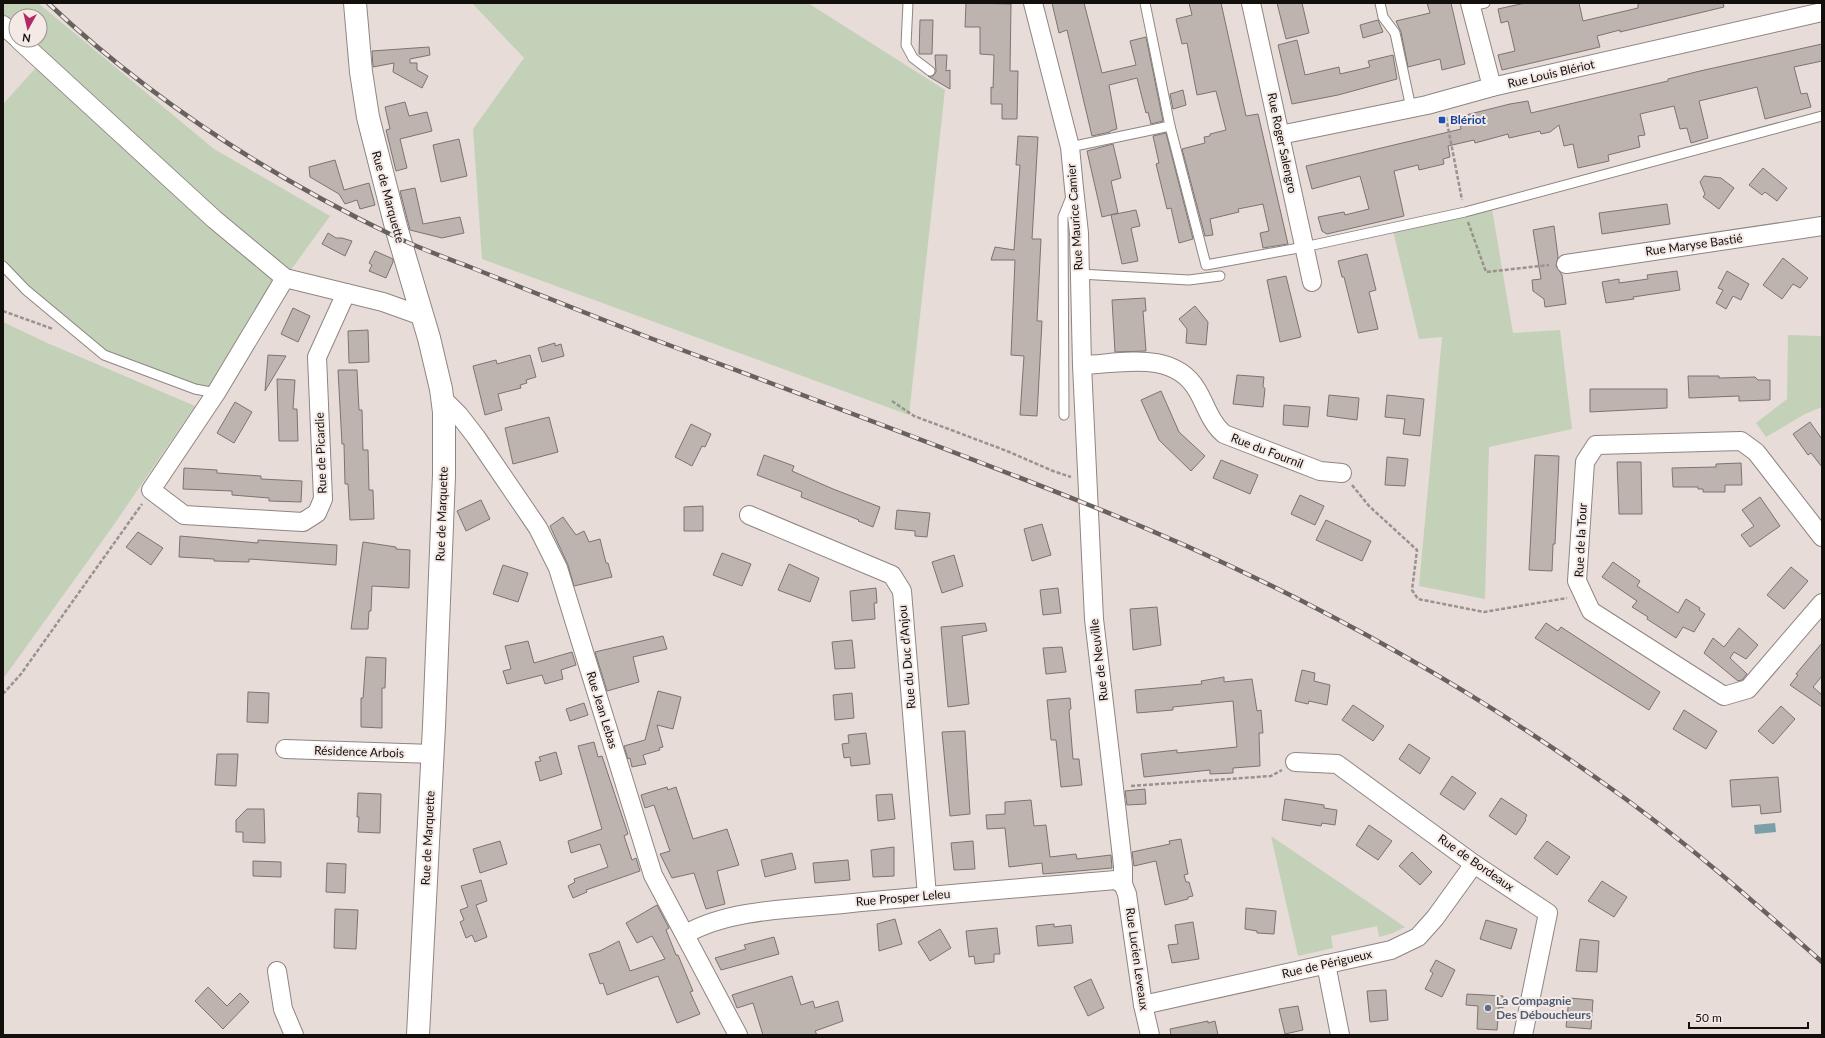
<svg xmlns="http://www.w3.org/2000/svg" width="1825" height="1038" font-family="Lato,sans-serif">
<rect width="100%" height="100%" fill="#e7dcd8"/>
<!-- green -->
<g fill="#c3d1b8">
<polygon points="3,3 38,3 214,149 330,216 285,278 216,393 104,355 3,266 3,104 42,61 23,40 40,40 40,16 16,16 16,32 3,18"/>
<polygon points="472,3 808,3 945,90 909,415 482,259 473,129 524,58"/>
<polygon points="1492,209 1513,333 1560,330 1572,429 1489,447 1485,599 1419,586 1442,337 1419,339 1393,231"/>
<polygon points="3,322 45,342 195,406 113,526 3,679"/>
<polygon points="1788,335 1822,336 1822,407 1805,414 1766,437 1756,423 1787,399"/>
<polygon points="1271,836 1405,927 1393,933 1379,937 1377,926 1331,936 1333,948 1298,956"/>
</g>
<!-- water -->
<polygon fill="#7a9fa8" points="1775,823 1776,832 1755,834 1754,825"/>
<!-- building -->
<g fill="#bdb3af" stroke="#7d7370">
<polygon points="966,3 1011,4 1010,71 1018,71 1017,119 1002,119 1002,104 991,104 991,87 993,88 994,55 980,54 980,27 965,27"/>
<polygon points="1052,3 1084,3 1102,73 1136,65 1130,41 1146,37 1163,121 1151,124 1148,112 1146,113 1137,78 1109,85 1117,129 1110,131 1110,132 1092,136 1067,30 1059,33"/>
<polygon points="1189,3 1221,3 1246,116 1258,114 1288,244 1263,248 1260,233 1269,231 1263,204 1238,209 1239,212 1210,219 1213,235 1205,236 1182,149 1205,143 1204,137 1210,136 1210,134 1226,130 1216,91 1197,95 1187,43 1182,44 1176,19 1192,15"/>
<polygon points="1277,3 1302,3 1309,33 1286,39"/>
<polygon points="1427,3 1451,3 1465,64 1442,70 1440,59 1408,67 1401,32 1396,21 1430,13"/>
<polygon points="1525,3 1579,3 1583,21 1638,8 1638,3 1723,3 1724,7 1620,32 1620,30 1597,36 1600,47 1502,70 1498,55 1515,51 1508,21 1501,23 1498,9"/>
<polygon points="920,20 933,20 932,54 919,54"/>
<polygon points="1378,20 1383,32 1363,38 1360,25"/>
<polygon points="1297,40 1305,75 1339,67 1340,74 1370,67 1368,61 1393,55 1397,79 1338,95 1292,104 1278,45"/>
<polygon points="1822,44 1822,61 1794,67 1801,94 1807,93 1811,107 1765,119 1757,87 1699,101 1708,138 1691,143 1687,128 1680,129 1674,106 1640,114 1645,135 1638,136 1640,147 1608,155 1609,161 1578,168 1573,144 1564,146 1559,125 1550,132 1541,134 1540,131 1509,138 1508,134 1475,143 1474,140 1448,146 1450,157 1443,159 1444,164 1419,170 1418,165 1394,171 1404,216 1327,234 1322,231 1318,217 1344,212 1345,215 1369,209 1360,176 1312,189 1306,166 1461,129 1458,117 1510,104 1528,101 1531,113 1668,81 1668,79 1700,71"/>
<polygon points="429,47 430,55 410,59 410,63 417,63 417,70 428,76 422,88 393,72 394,63 373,67 372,51"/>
<polygon points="935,55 947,55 946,71 950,70 950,89 928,76 933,76 936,72"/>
<polygon points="1183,90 1186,105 1173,109 1170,94"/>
<polygon points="405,102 409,116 427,112 432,131 400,139 407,168 396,171 386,130 390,129 385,107"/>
<polygon points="1166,133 1193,239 1179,243 1171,208 1167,209 1156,164 1159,163 1153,136"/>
<polygon points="1018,136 1038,137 1032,239 1041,239 1037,321 1042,321 1037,416 1020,415 1024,356 1011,355 1015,260 991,260 995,247 1014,250 1020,165 1016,165"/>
<polygon points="459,139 467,176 441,182 433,145"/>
<polygon points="1113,144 1121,178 1111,181 1118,213 1102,217 1087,151"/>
<polygon points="335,160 344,190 369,183 375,205 360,209 357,200 345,204 339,194 310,177 309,167"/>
<polygon points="1763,168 1787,188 1777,201 1765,192 1762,195 1749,185"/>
<polygon points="1704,176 1721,178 1734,188 1719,209 1703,197 1705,194 1700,182"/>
<polygon points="415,188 423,224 460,217 464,233 442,238 410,230 400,191"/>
<polygon points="1667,204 1670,224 1602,234 1599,213"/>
<polygon points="1136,210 1140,226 1131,228 1138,261 1122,264 1111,215"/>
<polygon points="1554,226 1558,257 1556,266 1562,275 1566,304 1545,307 1544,299 1533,291 1532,280 1541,279 1533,230"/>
<polygon points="328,233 336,238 342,238 352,241 345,256 322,244"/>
<polygon points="375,251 393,259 393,262 386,278 369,271 372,265 369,263"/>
<polygon points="1367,254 1376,290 1369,292 1378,329 1358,333 1344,277 1342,277 1338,261"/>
<polygon points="1783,258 1808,278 1800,288 1793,284 1782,299 1763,285"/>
<polygon points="1677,271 1680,290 1633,297 1634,299 1606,303 1602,282 1619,279 1619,283 1648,279 1647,275"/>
<polygon points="1727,271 1749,284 1741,300 1733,296 1726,309 1716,303 1723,290 1718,288"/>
<polygon points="1286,276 1301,337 1280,342 1267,280"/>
<polygon points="1145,298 1146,311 1143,311 1146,351 1115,352 1112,300"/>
<polygon points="1195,306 1208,322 1206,345 1186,343 1187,329 1179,319"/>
<polygon points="293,308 310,316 298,342 281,334"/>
<polygon points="368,330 369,362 349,363 348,331"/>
<polygon points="555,343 555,346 561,344 564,356 542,362 538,348"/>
<polygon points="268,355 286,356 265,391"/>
<polygon points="530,355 536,377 526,380 527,383 520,385 521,388 498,394 502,410 485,415 473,366 496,360 497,364"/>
<polygon points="338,370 357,370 359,410 362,410 363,450 368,450 369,490 373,490 374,519 350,520 348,484 345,484 344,444 342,444"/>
<polygon points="1237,375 1264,377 1263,386 1265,389 1263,407 1233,404"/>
<polygon points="1688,376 1719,376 1719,378 1755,377 1758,380 1770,380 1770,400 1739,401 1739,396 1689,398"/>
<polygon points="277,379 295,380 293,409 297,409 298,441 279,441"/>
<polygon points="1590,389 1667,389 1667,408 1590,412"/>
<polygon points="1161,391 1179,432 1205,456 1191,471 1159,440 1141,400"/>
<polygon points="1329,395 1359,398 1357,420 1327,416"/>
<polygon points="1387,395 1424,399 1420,436 1403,434 1405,419 1385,417"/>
<polygon points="235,402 252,412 234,443 217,433"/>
<polygon points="1284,405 1310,407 1308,427 1283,425"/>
<polygon points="549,417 558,452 513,464 505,428"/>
<polygon points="1810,422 1822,439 1822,467 1811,453 1808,455 1793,434"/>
<polygon points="691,424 711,434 705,447 702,446 692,466 675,457"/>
<polygon points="764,455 794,466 792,471 833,489 880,507 873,527 858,521 859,520 801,497 802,492 757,475"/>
<polygon points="1535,455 1559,456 1555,544 1553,544 1552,571 1529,570"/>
<polygon points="1387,457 1408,459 1405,486 1385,485"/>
<polygon points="1221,460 1258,475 1250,494 1213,478"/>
<polygon points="1617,462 1641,462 1642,514 1619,514"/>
<polygon points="1741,463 1742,485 1725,485 1725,492 1703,492 1703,489 1698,489 1698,487 1673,487 1672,468 1716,467 1716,464"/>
<polygon points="184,468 217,470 217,473 261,476 261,479 302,481 301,502 269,501 269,498 232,495 232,491 183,489"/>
<polygon points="1300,495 1324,506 1315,525 1291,514"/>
<polygon points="1760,497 1780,526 1750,547 1741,535 1754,526 1742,510"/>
<polygon points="481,500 490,519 466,531 457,511"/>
<polygon points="703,506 703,531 684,531 684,507"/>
<polygon points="897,510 930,513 927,537 915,536 915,531 895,529"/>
<polygon points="563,517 576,535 584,531 589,542 600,539 606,563 608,563 612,577 574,586 568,565 550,526"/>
<polygon points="1326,520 1371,541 1362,561 1316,540"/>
<polygon points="1042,524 1051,555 1032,561 1024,529"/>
<polygon points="138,532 163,548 151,565 126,547"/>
<polygon points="180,536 258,543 258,540 337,545 336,565 249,559 249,562 214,561 214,559 179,557"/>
<polygon points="363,542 396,547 396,549 410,550 409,588 372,586 371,611 369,611 368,629 351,629"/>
<polygon points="722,553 751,564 742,586 713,575"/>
<polygon points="954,555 963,586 942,593 932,562"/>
<polygon points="1613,562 1640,581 1637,586 1678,613 1686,599 1700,608 1699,610 1705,614 1694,632 1683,627 1676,638 1647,619 1648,617 1632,607 1637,601 1602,577"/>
<polygon points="789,564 819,578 810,602 778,590"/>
<polygon points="503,565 528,573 518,602 493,594"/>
<polygon points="1791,567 1808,581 1784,609 1767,595"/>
<polygon points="876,588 877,603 874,603 875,619 852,621 850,591"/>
<polygon points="1058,588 1061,613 1043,615 1040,590"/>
<polygon points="1157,607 1161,645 1133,650 1130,609"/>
<polygon points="985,623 987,631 962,636 969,704 948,707 941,627"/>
<polygon points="1546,623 1558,631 1561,627 1660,692 1649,710 1535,638"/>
<polygon points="1739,628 1758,645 1746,659 1734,652 1730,658 1747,674 1742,680 1738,681 1704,653 1713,638 1724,647"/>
<polygon points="663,636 667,649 633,657 639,682 607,691 595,652"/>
<polygon points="852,640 855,668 835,669 832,642"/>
<polygon points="528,641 534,663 572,652 576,665 561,670 563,679 545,684 542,675 507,684 503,671 511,669 505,646"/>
<polygon points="1822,643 1822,676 1813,687 1822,695 1822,707 1790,685 1798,675 1796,674"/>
<polygon points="1062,647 1066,672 1046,674 1043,648"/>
<polygon points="366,657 386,658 385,688 382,688 382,728 361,727 361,698 363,698"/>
<polygon points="1302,670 1315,673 1314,681 1330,685 1327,705 1309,701 1308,704 1295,701"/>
<polygon points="1224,677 1224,682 1252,679 1257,711 1261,710 1263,733 1259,733 1260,766 1233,768 1233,773 1210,774 1210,770 1144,777 1141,754 1177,750 1177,753 1237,747 1233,701 1173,707 1173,710 1137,713 1135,690 1202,684 1201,681"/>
<polygon points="658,691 681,697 673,729 657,725 663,747 659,748 660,750 643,755 646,764 632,767 630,758 628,759 624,746 645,740"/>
<polygon points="248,692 269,693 268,723 247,722"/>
<polygon points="852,693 854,718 835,720 833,695"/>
<polygon points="1070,698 1071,709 1069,710 1073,759 1079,759 1082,785 1061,787 1056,740 1051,740 1047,700"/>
<polygon points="584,703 588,715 570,721 566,709"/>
<polygon points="1353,705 1384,726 1373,741 1342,720"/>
<polygon points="1781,706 1795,719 1773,744 1758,731"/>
<polygon points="1684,710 1717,731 1706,749 1673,729"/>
<polygon points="965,731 970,814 950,816 942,732"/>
<polygon points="866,733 870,764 851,766 850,757 844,758 842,744 849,743 848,735"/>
<polygon points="594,742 598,757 602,756 628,834 624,836 632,860 636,858 640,871 586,890 587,892 573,898 568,886 575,882 574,879 608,867 600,844 571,853 568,841 602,829 578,746"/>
<polygon points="1409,744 1430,758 1420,774 1399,759"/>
<polygon points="556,752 562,774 540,781 535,762 541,761 539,757"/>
<polygon points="217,754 238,754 236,786 215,785"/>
<polygon points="1452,776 1476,793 1464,810 1440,794"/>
<polygon points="1778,777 1781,812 1761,814 1760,805 1732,807 1730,780"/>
<polygon points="667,787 668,790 676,787 693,839 727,829 739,865 717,871 725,904 706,909 694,873 672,878 660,854 670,851 654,805 645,808 641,795"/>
<polygon points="1145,789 1146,804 1127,805 1125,791"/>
<polygon points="358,793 381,794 380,833 358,832 359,817 357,817"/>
<polygon points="892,794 895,819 878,821 876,795"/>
<polygon points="1501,798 1527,815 1525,819 1526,820 1516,835 1489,816"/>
<polygon points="1285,799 1324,805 1324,808 1337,810 1335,825 1322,823 1321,826 1282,820"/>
<polygon points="1031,800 1034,826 1046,825 1050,857 1076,854 1077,859 1111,855 1112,868 1043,874 1042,863 1009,867 1005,828 987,829 986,815 1005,814 1005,802"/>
<polygon points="247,809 264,809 265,843 243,842 243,832 236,832 236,820"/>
<polygon points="1369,825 1392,841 1378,860 1356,845"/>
<polygon points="1181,839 1188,874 1184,875 1186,882 1189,882 1193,896 1188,897 1188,899 1165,905 1156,861 1134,866 1132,852 1170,844 1169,841"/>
<polygon points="500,841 507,864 480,873 473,849"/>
<polygon points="973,841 975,869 954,870 951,843"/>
<polygon points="1547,841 1570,857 1557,875 1534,858"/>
<polygon points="894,847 894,876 873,877 871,850"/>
<polygon points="1412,852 1432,872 1420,885 1399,866"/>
<polygon points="792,853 796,869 765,877 761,860"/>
<polygon points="848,860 850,880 815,883 813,863"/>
<polygon points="253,861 281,862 281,877 253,876"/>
<polygon points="327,863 346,864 345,893 326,892"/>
<polygon points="481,880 487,901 476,905 487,937 475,942 472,935 466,938 460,922 464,920 460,910 468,907 461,886"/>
<polygon points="1602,881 1627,897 1614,917 1588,901"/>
<polygon points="657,905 669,928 666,930 676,955 678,955 693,991 690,992 700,1014 677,1023 658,976 607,995 603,983 600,984 589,954 600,951 619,941 630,971 665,959 652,936 637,943 626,923"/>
<polygon points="1246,908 1276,911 1274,934 1257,933 1257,931 1245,929"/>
<polygon points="335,909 358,910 356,949 334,948"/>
<polygon points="895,919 902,944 879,951 877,924"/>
<polygon points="1486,920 1517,929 1511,949 1480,939"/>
<polygon points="1193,922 1199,959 1172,963 1168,945 1178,944 1175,925"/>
<polygon points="1054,924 1054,927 1071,925 1073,943 1038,946 1036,926"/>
<polygon points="997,928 1000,954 994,954 994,962 975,964 974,956 969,957 966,931"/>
<polygon points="940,929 951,948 930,961 918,942"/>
<polygon points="774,937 779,954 721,970 715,958 746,949 744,945"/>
<polygon points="1580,939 1599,941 1597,972 1576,971"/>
<polygon points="1436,960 1455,970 1442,997 1425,989 1433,973 1430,971"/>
<polygon points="792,976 801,1005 813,1001 815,1008 838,1001 843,1021 815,1031 817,1035 763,1035 753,1003 737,1008 732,995"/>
<polygon points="1091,979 1104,1008 1088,1016 1074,987"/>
<polygon points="208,987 227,1006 240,993 249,1002 223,1029 195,1001"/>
<polygon points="1386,990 1388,1020 1370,1022 1367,991"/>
<polygon points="1467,994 1503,996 1503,1008 1499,1007 1497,1030 1477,1029 1478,1006 1466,1005"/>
<polygon points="1569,998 1593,1000 1591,1029 1566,1027"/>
<polygon points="1298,1006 1303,1030 1285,1034 1279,1009"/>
<polygon points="1208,1021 1208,1023 1215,1021 1218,1035 1171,1035 1170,1029"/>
</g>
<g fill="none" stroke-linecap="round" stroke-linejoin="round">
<!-- service casing -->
<g stroke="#8f8581" stroke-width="11">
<g id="service">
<polyline points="908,3 906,45 913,58 930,71"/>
<polyline points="1145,3 1170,126 1206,265 1304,247 1465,212 1822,116"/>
<polyline points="1380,3 1383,17 1395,33 1411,108"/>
<polyline points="1471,6 1485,3"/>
<polyline points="1070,147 1170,126"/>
<polyline points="3,266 26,290 104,355 195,389 216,393"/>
<polyline points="1079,274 1189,280 1220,276"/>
<polyline points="1064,415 1063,217 1071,197"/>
</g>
</g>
<!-- minor casing -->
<g stroke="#8f8581" stroke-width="20">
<g id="minor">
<polyline points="1033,3 1070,147 1074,188 1079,233 1082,365 1094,619 1114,788 1123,866 1123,884 1127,894 1143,1005 1150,1035"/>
<polyline points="1251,3 1312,282"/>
<polyline points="1470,3 1492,87"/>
<polyline points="3,25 16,37"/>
<polyline points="19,40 214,219 285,278 383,302 422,316"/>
<polyline points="1280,135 1427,105 1492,87 1822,12"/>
<polyline points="1566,264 1822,226"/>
<polyline points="285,278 216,393 151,490 184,515 303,522 317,513 323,499 317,357 346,293"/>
<path d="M1082,365C1120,364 1173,349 1197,390C1206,405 1210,422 1224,434L1320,471L1342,473"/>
<polyline points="443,399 459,415 476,437 538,528 558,568 653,875 738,1035"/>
<polyline points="749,515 892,575 902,591 927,896"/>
<polyline points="1822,537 1756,452 1741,441 1596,445 1585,462 1577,581 1591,611 1724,696 1748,689 1822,603"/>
<polyline points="285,749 433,754"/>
<polyline points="1295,762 1337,764 1474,864 1548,913 1523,1035"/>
<path d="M686,934C729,909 793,909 843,904C933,895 1024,888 1115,880L1123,884"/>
<polyline points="1326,964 1340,1035"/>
<polyline points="277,971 283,1009 294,1035"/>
<polyline points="1143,1005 1391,950 1418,937 1435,918 1474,864"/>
</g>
</g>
<!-- tertiary casing -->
<g stroke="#8f8581" stroke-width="24">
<polyline id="tertiary" points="355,3 361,72 368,117 396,227 429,338 441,389 444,412 444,475 434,726 418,1035"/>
</g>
<!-- path -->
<g stroke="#9a928e" stroke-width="2.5" stroke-dasharray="4 2" stroke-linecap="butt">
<polyline points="1446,117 1462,200"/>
<polyline points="1468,222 1486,272 1549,265"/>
<polyline points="3,311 53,329"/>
<polyline points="892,401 914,416 1007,451 1053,471 1071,477"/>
<polyline points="1352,485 1369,506 1417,550 1412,590 1418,599 1484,612 1567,598"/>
<polyline points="3,694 21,674 142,504"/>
<polyline points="1131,786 1271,776 1282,770"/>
</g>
<!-- service -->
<use href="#service" stroke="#fff" stroke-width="9"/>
<!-- minor -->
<use href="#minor" stroke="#fff" stroke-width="18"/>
<!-- tertiary -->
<use href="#tertiary" stroke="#fff" stroke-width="22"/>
<!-- rail casing -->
<g stroke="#68625f" stroke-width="4.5">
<path id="rail" d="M48,3C149,98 269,176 394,236C418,248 444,257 470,267C530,291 590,315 650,338C797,393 944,447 1089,505C1273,578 1448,672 1609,787C1684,840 1753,901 1822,962"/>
</g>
<!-- rail -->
<use href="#rail" stroke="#f4e9e5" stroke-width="3" stroke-dasharray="9" stroke-linecap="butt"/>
</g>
<!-- markers -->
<rect fill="#1a4fb4" stroke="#f4e9e5" stroke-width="1.5" x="1438" y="116" width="8" height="8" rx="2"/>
<circle fill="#5c6f8a" stroke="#f4e9e5" stroke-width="1.5" cx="1488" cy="1008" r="4"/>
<g text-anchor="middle" stroke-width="4" stroke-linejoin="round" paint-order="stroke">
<!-- street labels -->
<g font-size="12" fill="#120f0d" stroke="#f4e9e5">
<text transform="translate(1551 74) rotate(-13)" y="4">Rue Louis Blériot</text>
<text transform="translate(1282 143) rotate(78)" y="4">Rue Roger Salengro</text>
<text transform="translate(388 197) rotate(75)" y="4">Rue de Marquette</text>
<text transform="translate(1075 217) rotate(-94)" y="4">Rue Maurice Camier</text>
<text transform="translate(1694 245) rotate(-8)" y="4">Rue Maryse Bastié</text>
<text transform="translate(1267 451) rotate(21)" y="4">Rue du Fournil</text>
<text transform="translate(321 453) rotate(-92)" y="4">Rue de Picardie</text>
<text transform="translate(442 514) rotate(-88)" y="4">Rue de Marquette</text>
<text transform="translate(1581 540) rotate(-87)" y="4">Rue de la Tour</text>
<text transform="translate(907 657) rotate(-95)" y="4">Rue du Duc d'Anjou</text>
<text transform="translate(1099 660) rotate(-97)" y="4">Rue de Neuville</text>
<text transform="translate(602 710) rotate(73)" y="4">Rue Jean Lebas</text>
<text transform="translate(359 752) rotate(2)" y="4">Résidence Arbois</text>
<text transform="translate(428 838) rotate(-87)" y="4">Rue de Marquette</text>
<text transform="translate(1476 863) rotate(35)" y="4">Rue de Bordeaux</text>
<text transform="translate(903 898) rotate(-5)" y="4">Rue Prosper Leleu</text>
<text transform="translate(1137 959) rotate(82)" y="4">Rue Lucien Leveaux</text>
<text transform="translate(1327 964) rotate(-13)" y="4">Rue de Périgueux</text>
</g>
<!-- transit labels -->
<g font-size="12" font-weight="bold" fill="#164399" stroke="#f4e9e5" text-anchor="start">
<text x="1450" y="124">Blériot</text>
</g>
<!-- service labels -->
<g font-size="12" font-weight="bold" fill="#4e5e75" stroke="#f4e9e5" text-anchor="start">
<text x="1496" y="1005">La Compagnie<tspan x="1496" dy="14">Des Déboucheurs</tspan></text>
</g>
</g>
<!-- border -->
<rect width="1825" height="1038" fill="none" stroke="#120f0d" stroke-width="8"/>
<!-- north arrow -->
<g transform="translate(28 28) rotate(188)"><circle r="19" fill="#f4e9e5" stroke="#9a928f"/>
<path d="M0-3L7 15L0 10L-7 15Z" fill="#b32967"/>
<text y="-6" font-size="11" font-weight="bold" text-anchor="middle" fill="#120f0d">N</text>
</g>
<!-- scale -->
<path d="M1689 1022v6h119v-6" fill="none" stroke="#120f0d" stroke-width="2"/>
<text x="1695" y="1022" font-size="12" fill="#120f0d" stroke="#f4e9e5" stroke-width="3" paint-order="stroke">50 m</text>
</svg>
